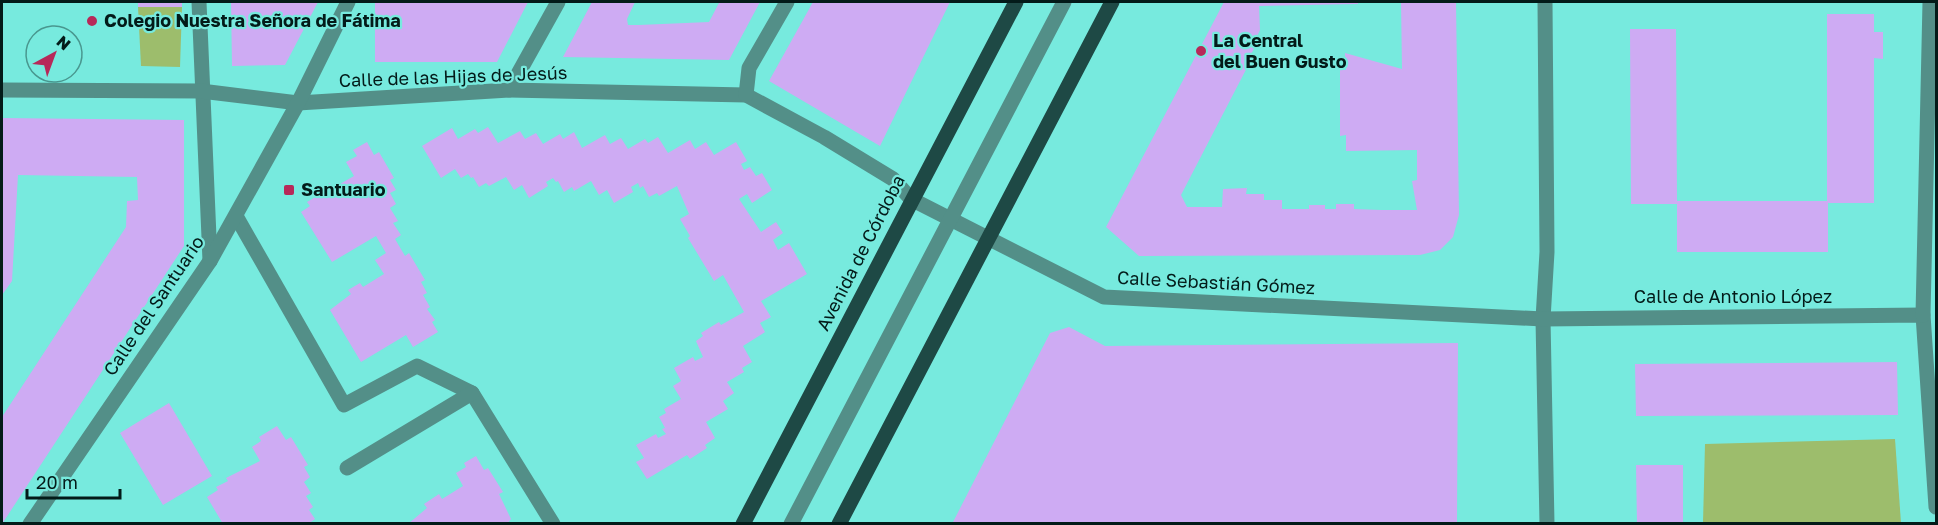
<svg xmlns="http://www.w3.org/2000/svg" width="1938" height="525" font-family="'Golos Text',sans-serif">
<rect width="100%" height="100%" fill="#77eade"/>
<!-- green -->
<g fill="#9dbd6c">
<polygon points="138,7 182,7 180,67 141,66"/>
<polygon points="1895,439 1901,523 1703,523 1705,444"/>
</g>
<!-- building -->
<g fill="#ceabf3">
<rect x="138" y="2" width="44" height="5"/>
<polygon points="231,2 318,2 285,65 232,66"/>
<polygon points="375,2 528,2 497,62 375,62"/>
<polygon points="592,2 635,2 627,19 628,25 639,25 709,22 719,3 716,2 760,2 729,60 563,57"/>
<polygon points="813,2 950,2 880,146 769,81"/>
<polygon points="1224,2 1358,2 1358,4 1259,6 1260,30 1254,43 1256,45 1250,56 1252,58 1181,195 1187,207 1222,207 1223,189 1247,188 1246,194 1264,194 1264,200 1282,200 1282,209 1309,209 1309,205 1325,205 1325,209 1336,209 1336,204 1354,204 1354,209 1381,210 1417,210 1412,181 1417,180 1417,150 1346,151 1346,135 1340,136 1340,70 1346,70 1345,53 1402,69 1401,2 1456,2 1459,215 1453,237 1440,250 1420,255 1139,256 1106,227"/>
<polygon points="1827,14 1874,14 1874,32 1883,32 1883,59 1874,58 1874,203 1828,203 1828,252 1677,252 1677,204 1631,204 1630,29 1676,29 1677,201 1827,201"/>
<polygon points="2,118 184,120 184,246 2,524 2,417 126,227 127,201 138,200 137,177 18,175 12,281 2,295"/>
<polygon points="488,127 498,143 520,131 525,139 536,133 543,144 560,134 563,139 574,132 582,148 605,135 610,144 621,138 628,149 645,139 648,143 658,137 668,153 690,140 695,149 706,142 714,155 736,142 747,161 741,164 744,170 750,167 756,176 762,173 772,190 752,203 747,194 739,199 761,232 776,222 783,233 773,240 778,250 789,243 807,274 761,301 771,317 760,323 765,332 743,346 752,362 742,368 744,372 727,382 734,393 723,401 728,409 706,422 715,438 705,445 707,448 690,459 687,455 647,479 636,462 644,458 636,445 656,434 658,438 666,434 662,429 665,428 659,417 666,413 664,409 681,399 673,386 681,381 674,368 693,357 695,361 703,357 696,341 703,336 701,333 719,322 721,325 744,312 723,275 714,281 688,238 690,236 680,219 689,214 677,186 659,196 657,193 649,197 643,186 640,188 638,183 631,187 633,192 614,203 607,190 599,195 591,181 574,191 572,187 564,192 558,181 556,182 553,178 546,182 548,186 529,198 522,185 514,190 506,177 489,186 486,183 479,187 473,177 471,178 468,174 461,178 455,169 441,178 422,146 452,128 458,139 475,129 478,133"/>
<polygon points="367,142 374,155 379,152 394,178 390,180 396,190 390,193 396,204 390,208 398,221 393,223 401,235 395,239 405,256 409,253 425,280 421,282 427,293 423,295 430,307 427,309 435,320 432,322 438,332 413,347 406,335 361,362 330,310 351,294 348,290 360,283 363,287 384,274 375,260 386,253 376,236 332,262 301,212 310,206 307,202 317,196 315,192 330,183 333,188 354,176 346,162 357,156 353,150"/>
<polygon points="1069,327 1105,346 1458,343 1457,524 952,524 1050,333"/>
<polygon points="1897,362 1898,415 1636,416 1635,364"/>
<polygon points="169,403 212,476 163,505 120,433"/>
<polygon points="277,426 286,440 291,437 308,465 304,467 310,477 304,482 311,493 306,496 313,507 309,510 315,519 308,524 223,524 207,497 218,490 216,487 228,481 226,478 260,461 252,447 261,441 259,437"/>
<polygon points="476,456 484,470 488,468 503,492 499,494 511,519 507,524 408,524 427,508 424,504 439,494 442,499 463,486 456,473 466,467 464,463"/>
<polygon points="1636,465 1683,465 1683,524 1637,524"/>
</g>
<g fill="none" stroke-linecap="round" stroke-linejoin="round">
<!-- minor -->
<g stroke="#538f88" stroke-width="15">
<polyline points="199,2 210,261"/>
<polyline points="1545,2 1547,252 1543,319 1547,524"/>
<polyline points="2,90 201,91 298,103 509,90 746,95 824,137 893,179 911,199 1104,297 1543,319 1923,315 1936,507"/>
<polyline points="509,90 558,2"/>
<polyline points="746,95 749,68 787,2"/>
<polyline points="236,216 344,405 417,366 472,393 553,524"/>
<polyline points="1923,315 1930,2"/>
<polyline points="347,468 472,393"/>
<polyline points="30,524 210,261 298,103 348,2"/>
<polyline points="791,524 1064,2"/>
</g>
<!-- major -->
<g stroke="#1e4945" stroke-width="15">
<polyline points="743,524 1016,2"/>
<polyline points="839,524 1112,2"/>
</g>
</g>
<!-- markers -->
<g fill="#b72959" stroke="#77eade" stroke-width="2">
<circle cx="92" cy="21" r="6"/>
<circle cx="1201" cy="51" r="6"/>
<rect x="283" y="184" width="12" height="12" rx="3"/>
</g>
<g text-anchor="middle" stroke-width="4.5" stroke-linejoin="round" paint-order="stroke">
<!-- poi labels -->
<g font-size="18" font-weight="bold" fill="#031b19" stroke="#77eade" text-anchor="start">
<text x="104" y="27">Colegio Nuestra Señora de Fátima</text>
<text x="1213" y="47">La Central<tspan x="1213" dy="21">del Buen Gusto</tspan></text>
<text x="301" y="196">Santuario</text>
</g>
<!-- street labels -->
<g font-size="18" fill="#031b19" stroke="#77eade">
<text transform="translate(453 77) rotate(-2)" y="6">Calle de las Hijas de Jesús</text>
<text transform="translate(861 253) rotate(-63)" y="6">Avenida de Córdoba</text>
<text transform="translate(1216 283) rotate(3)" y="6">Calle Sebastián Gómez</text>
<text x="1733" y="303">Calle de Antonio López</text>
<text transform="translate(154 306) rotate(-56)" y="6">Calle del Santuario</text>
</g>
</g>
<!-- border -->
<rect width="1938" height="525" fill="none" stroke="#031b19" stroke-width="6"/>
<!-- north arrow -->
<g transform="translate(54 54) rotate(41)"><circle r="28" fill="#77eade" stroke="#49978f" stroke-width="1.5"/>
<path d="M0-4.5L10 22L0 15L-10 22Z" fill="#b72959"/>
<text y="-9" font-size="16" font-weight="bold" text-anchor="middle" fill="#031b19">N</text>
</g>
<!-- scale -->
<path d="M27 489v9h93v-9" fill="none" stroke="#031b19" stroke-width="3"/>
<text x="36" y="489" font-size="18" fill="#031b19" stroke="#77eade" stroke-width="4.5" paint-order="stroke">20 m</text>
</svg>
